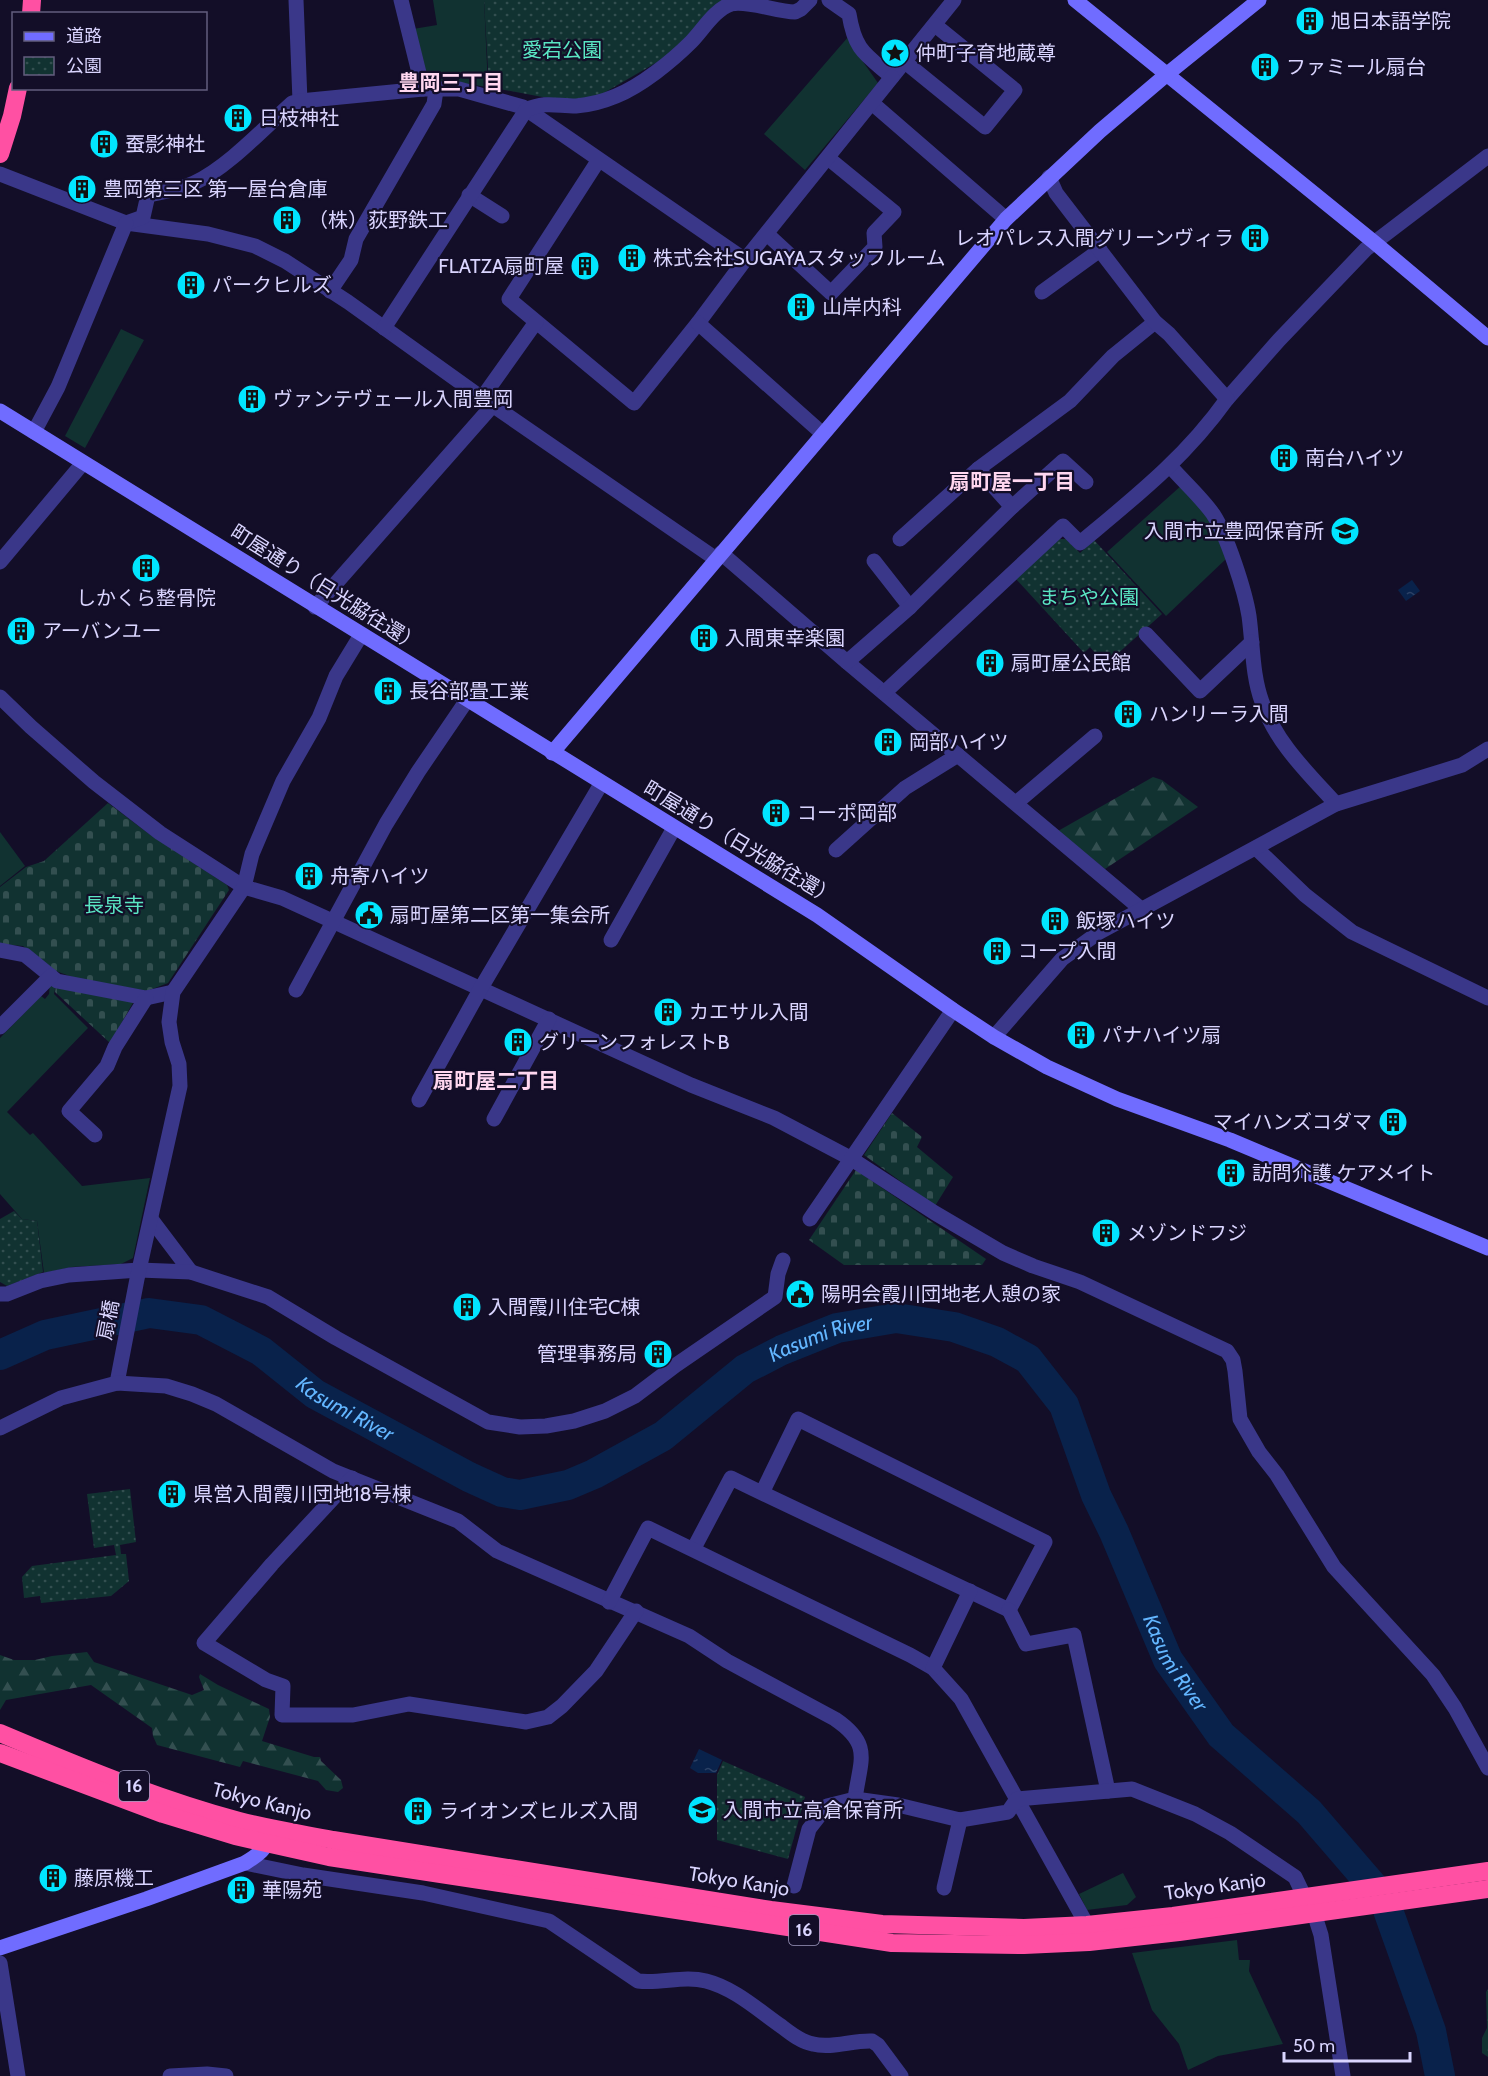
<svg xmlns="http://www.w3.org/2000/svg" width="1488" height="2076" font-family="Cabin,'Noto Sans JP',sans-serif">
<defs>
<pattern id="forest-firs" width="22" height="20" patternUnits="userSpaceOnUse" patternTransform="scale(1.5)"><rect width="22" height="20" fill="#113231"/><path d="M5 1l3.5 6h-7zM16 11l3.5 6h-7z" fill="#334f50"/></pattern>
<pattern id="cemetery-stones" width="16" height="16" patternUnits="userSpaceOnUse" patternTransform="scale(1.5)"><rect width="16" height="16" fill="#113231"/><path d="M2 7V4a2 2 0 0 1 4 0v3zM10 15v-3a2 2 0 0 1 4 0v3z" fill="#334f50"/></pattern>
<pattern id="park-dots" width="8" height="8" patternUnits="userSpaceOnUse" patternTransform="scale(1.5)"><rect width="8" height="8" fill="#113231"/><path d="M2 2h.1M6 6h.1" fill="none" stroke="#334f50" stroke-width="1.8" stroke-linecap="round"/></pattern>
<pattern id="water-ripples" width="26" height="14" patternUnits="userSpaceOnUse" patternTransform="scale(1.5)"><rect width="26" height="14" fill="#09224b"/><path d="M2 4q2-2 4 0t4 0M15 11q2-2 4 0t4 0" fill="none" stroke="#2c4166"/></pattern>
</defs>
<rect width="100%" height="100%" fill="#130e28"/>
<!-- grass -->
<g fill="#113231">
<polygon points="433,0 484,0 488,87 467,84 432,84 425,79 413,29 437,25"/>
<polygon points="849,36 854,49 878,83 805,170 764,134"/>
<polygon points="121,329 144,340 85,448 65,436"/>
<polygon points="1182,485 1207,513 1227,558 1166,616 1107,552"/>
<polygon points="0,832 25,866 0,886"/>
<polygon points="50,983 56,984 54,994 88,1028 7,1112 30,1135 33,1133 82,1186 150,1178 133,1258 121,1264 72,1267 44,1273 37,1221 22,1219 0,1194 0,1038 41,996 45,999 49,994"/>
<polygon points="1123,1873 1136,1897 1127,1905 1087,1910 1079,1894"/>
<polygon points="1237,1940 1239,1960 1250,1960 1249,1971 1283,2044 1218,2056 1188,2070 1179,2044 1152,2010 1132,1953"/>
</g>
<!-- forest -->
<g fill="url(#forest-firs)">
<polygon points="1153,777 1162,780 1198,807 1105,869 1058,831"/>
<polygon points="87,1652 94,1662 192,1695 204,1690 199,1677 200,1674 218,1685 269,1709 270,1717 262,1741 314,1757 320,1757 321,1761 341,1780 343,1788 338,1792 326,1790 318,1781 243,1761 240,1767 157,1745 153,1736 152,1728 91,1685 6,1700 0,1710 0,1655 14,1660 35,1660 52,1656"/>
<polygon points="1488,1989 1488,2062 1488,2057 1482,2053 1482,2038 1487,2028 1486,1992"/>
</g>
<!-- cemetery -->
<g fill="url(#cemetery-stones)">
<polygon points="108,803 149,834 227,885 229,890 168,983 147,991 75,978 56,971 23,946 0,944 0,887 26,867 44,861"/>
<polygon points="56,985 134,1001 110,1043 55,992"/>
<polygon points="892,1113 922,1137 917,1147 953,1177 935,1206 864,1155"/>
<polygon points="856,1170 986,1259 982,1265 844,1265 809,1240"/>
</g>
<!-- park -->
<g fill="url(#park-dots)">
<polygon points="484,0 744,0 666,57 595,98 569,102 489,87"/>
<polygon points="1059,539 1066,539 1080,553 1094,540 1162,614 1105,665 1090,647 1084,653 1016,579"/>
<polygon points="14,1211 22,1219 37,1221 43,1272 7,1286 0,1282 0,1219"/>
<polygon points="130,1489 136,1542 120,1545 121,1554 126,1554 129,1581 111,1596 41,1603 40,1596 24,1598 22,1577 32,1566 116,1555 114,1545 94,1548 87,1494"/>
<polygon points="723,1761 805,1797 788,1859 717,1840 717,1775"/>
</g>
<!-- water -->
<g fill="url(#water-ripples)">
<polygon points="1412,580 1420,591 1406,601 1398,590"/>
<polygon points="699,1749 722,1760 716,1773 698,1773 690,1768"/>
</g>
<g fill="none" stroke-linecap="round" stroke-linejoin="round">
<!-- river -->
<path stroke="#09224b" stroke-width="30" id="s1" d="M0,1355L45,1335L149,1313L201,1320L261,1351L315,1394L469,1477L502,1492L520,1495L568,1485L594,1474L663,1436L745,1369L782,1350L837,1328L896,1318L954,1327L997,1342L1028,1359L1064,1405L1096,1495L1114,1532L1168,1660L1221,1735L1309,1812L1384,1899L1431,2031L1440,2076"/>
<!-- street -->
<g stroke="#3a3789" stroke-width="15">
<polyline points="296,0 300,101"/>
<polyline points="401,0 423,89"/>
<path d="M829,0L849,14C855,51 865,54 892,77L954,0"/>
<polyline points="905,62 985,127 1015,90 935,25"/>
<polyline points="872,103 1006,219"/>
<polyline points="0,174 126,223 208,234 255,246 285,261 348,302 482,398 716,559"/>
<polyline points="469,195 502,216"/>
<path d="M126,223L143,217L148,195C163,192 179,190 194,183C227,168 264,128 292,103L300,101L423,89H459L523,107L745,260L698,323L634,403L509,299L598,161"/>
<polyline points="767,234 831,293 875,247 874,233 894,212 828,158"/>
<polyline points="745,260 892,77"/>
<polyline points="330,291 351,260 356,239 434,104 436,90"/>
<polyline points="1042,292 1100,250"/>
<polyline points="698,323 823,434"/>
<path d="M384,328L526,110C546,101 556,106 576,106C590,105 604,101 616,96C641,86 672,61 691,42C702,31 715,9 731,4C748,0 777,12 795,12L801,9L810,0"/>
<polyline points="482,398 536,322"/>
<polyline points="1227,399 1279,340 1366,249 1488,156"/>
<polyline points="34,432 58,387 126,223"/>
<path d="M1170,466C1184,482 1201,497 1213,514C1227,535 1245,591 1249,616C1253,645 1252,675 1262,702C1276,743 1308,773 1336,804"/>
<polyline points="978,469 1012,507"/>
<polyline points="900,539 978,469 1070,401 1113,356 1155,322"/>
<polyline points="721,553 847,662 1141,909"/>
<polyline points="874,561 910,607"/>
<polyline points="0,562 83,463"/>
<polyline points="315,607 493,405"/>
<polyline points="1146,634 1200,691 1252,642"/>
<polyline points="847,662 910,607 1012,507 1063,461 1086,482"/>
<path d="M884,693L1063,526L1080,543C1135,497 1185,458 1227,399L1169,334L1155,322L1056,193L1049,177"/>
<polyline points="0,697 31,727 94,782 160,833 244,887 282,898 691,1085 774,1118 850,1158 935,1213 1003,1253 1033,1266 1080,1282 1227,1351 1233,1360 1235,1371 1240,1419 1259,1452 1277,1475 1334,1567 1433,1675 1455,1708 1488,1768"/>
<polyline points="1016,803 1095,736"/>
<polyline points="1256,848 1305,895 1352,932 1488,998"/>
<polyline points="836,850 905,788 958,755"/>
<polyline points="611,940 674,828"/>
<polyline points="0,950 25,955 57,981 146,998 173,992"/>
<polyline points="296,990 386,824 418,772 467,700"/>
<polyline points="0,1027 51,976"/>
<polyline points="994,1037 1062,959 1098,933 1336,804 1462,765 1488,749"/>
<polyline points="419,1100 481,988 601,784"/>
<polyline points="494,1119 549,1019"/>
<polyline points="95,1135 69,1111 107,1066 115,1047 146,998"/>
<polyline points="151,1219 191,1272"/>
<polyline points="810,1219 953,1010"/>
<polyline points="0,1294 7,1294 40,1281 69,1275 139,1270 191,1272 268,1297 336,1338 488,1422 520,1427 546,1426 574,1421 605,1411 635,1396 676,1365 775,1297 778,1274 783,1260"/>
<polyline points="117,1383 137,1279 180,1086 179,1064 172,1042 169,1022 173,992 244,887 252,854 283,781 319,718 336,676 361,635"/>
<path d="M0,1428L61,1398L117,1383L166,1386L192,1394L216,1404L333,1471L458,1521L497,1551L689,1636L727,1661L835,1719C873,1745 860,1760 855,1799"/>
<polyline points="352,1478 272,1564 204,1643 266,1680 283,1686 282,1715 353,1715 409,1704 526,1722 548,1717 562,1706 596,1671 636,1611"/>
<polyline points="694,1548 731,1478 762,1493 1009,1610 1045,1542 798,1419 762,1493"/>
<polyline points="609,1602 648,1528 910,1655 933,1668 961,1699 1087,1925"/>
<polyline points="1009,1610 1026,1644 1074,1635 1108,1791"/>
<polyline points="933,1668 970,1591"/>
<path d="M245,1863L303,1875L423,1893L549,1921L638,1981C661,1984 684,1975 706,1981C734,1988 758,2010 781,2026C790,2033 801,2042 813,2044C831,2049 853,2040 872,2041L878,2045L901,2076"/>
<polyline points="794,1886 809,1829 827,1806 855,1799 898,1805 960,1820 1008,1812 1017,1799 1132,1789 1195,1814 1230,1833 1295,1877 1304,1896"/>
<polyline points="944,1888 960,1820"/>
<polyline points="1314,1913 1321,1935 1343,2076"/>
<polyline points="0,1963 18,2076"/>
<polyline points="170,2076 207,2074 226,2076"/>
</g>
<!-- secondary -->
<g stroke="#706cff" stroke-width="15">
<polyline points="1075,0 1375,243 1488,338"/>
<polyline points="0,411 817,915 953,1010 994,1037 1047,1067 1117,1099 1230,1140 1488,1248"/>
<polyline points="552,753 1006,219 1100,131 1166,75 1259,0"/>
<path d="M0,1948L146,1899L245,1863C258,1855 268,1848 270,1834"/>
</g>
<!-- highway -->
<g stroke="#ff50a3" stroke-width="18">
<polyline points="31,14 32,0"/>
<polyline points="0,154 12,116 18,88"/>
<path d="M0,1733C78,1766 157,1799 239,1821C270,1829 302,1834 333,1840L771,1910L882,1924L1024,1928L1087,1925L1173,1916L1488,1871"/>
<polyline points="0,1753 163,1814 235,1836 329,1857 892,1943 1024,1945 1089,1942 1179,1932 1488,1889"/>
</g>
</g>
<!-- icons -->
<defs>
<g id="building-disc" transform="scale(1.5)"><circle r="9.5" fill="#01e5ff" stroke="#130e28"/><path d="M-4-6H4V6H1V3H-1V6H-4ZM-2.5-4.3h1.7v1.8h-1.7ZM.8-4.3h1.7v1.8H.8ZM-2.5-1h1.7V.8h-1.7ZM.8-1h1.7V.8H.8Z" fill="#111"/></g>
<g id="sight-disc" transform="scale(1.5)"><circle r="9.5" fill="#01e5ff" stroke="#130e28"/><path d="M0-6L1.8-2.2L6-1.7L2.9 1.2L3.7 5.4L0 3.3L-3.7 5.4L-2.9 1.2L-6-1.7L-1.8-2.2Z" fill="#111"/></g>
<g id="school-disc" transform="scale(1.5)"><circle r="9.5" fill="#01e5ff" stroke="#130e28"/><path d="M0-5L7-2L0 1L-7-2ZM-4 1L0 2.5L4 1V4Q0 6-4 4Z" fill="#111"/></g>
<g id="civic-disc" transform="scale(1.5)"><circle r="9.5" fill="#01e5ff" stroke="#130e28"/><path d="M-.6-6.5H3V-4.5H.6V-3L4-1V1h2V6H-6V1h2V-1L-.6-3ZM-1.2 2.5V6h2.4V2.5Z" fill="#111"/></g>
</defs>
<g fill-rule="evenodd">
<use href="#building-disc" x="1310" y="21"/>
<use href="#sight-disc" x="895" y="53"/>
<use href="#building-disc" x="1265" y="67"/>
<use href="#building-disc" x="238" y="118"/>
<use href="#building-disc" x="104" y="144"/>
<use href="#building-disc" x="82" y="189"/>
<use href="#building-disc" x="287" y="220"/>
<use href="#building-disc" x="1255" y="238"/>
<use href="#building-disc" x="632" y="258"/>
<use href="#building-disc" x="585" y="266"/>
<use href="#building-disc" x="191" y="285"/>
<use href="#building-disc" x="801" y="307"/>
<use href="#building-disc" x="252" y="399"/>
<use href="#building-disc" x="1284" y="458"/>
<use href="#school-disc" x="1345" y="531"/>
<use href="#building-disc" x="146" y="568"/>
<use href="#building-disc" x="21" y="631"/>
<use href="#building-disc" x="704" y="638"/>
<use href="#building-disc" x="990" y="663"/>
<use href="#building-disc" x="388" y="691"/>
<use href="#building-disc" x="1128" y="714"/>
<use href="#building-disc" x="888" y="742"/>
<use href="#building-disc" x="776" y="813"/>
<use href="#building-disc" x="309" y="876"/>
<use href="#civic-disc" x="369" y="915"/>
<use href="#building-disc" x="1055" y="921"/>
<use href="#building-disc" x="997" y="951"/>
<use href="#building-disc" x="668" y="1012"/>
<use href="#building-disc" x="1081" y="1035"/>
<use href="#building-disc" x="518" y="1042"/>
<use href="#building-disc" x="1393" y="1122"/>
<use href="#building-disc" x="1231" y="1173"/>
<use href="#building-disc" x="1106" y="1233"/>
<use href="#civic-disc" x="800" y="1294"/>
<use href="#building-disc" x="467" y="1307"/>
<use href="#building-disc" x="658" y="1354"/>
<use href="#building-disc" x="172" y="1494"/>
<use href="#school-disc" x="702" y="1810"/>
<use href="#building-disc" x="418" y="1811"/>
<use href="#building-disc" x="53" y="1878"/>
<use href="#building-disc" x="241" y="1890"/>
</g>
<g text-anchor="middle" stroke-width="4.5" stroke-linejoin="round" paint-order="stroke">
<!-- shield labels -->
<g fill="#130e28" stroke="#9e99be" stroke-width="1.5">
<rect x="119" y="1771" width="30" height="30" rx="4.5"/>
<rect x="789" y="1915" width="30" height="30" rx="4.5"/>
</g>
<g font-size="18" font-weight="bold" fill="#dad5ff">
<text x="134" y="1792">16</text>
<text x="804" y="1936">16</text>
</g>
<!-- poi labels -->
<g font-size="20" fill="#dad5ff" stroke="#130e28" text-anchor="start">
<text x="1331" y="28">旭日本語学院</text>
<text x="916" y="60">仲町子育地蔵尊</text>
<text x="1286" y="74">ファミール扇台</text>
<text x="259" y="125">日枝神社</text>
<text x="125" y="151">蚕影神社</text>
<text x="103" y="196">豊岡第三区 第一屋台倉庫</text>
<text x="308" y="227">（株）荻野鉄工</text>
<text x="1234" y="245" text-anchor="end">レオパレス入間グリーンヴィラ</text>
<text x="653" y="265">株式会社SUGAYAスタッフルーム</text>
<text x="564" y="273" text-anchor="end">FLATZA扇町屋</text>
<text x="212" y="292">パークヒルズ</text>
<text x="822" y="314">山岸内科</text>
<text x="273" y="406">ヴァンテヴェール入間豊岡</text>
<text x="1305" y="465">南台ハイツ</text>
<text x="1324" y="538" text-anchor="end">入間市立豊岡保育所</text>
<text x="146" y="605" text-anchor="middle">しかくら整骨院</text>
<text x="42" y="638">アーバンユー</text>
<text x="725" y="645">入間東幸楽園</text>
<text x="1011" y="670">扇町屋公民館</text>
<text x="409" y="698">長谷部畳工業</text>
<text x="1149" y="721">ハンリーラ入間</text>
<text x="909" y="749">岡部ハイツ</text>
<text x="797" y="820">コーポ岡部</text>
<text x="330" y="883">舟寄ハイツ</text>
<text x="390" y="922">扇町屋第二区第一集会所</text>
<text x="1076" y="928">飯塚ハイツ</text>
<text x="1018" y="958">コープ入間</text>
<text x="689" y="1019">カエサル入間</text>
<text x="1102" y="1042">パナハイツ扇</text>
<text x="539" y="1049">グリーンフォレストB</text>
<text x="1372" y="1129" text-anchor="end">マイハンズコダマ</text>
<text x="1252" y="1180">訪問介護 ケアメイト</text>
<text x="1127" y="1240">メゾンドフジ</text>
<text x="821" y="1301">陽明会霞川団地老人憩の家</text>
<text x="488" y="1314">入間霞川住宅C棟</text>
<text x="637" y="1361" text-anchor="end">管理事務局</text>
<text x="193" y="1501">県営入間霞川団地18号棟</text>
<text x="723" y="1817">入間市立高倉保育所</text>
<text x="439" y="1818">ライオンズヒルズ入間</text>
<text x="74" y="1885">藤原機工</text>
<text x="262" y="1897">華陽苑</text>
</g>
<!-- park labels -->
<g font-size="20" fill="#5ae6c3" stroke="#130e28">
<text x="562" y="57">愛宕公園</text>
<text x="1089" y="604">まちや公園</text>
<text x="114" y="912">長泉寺</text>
</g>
<!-- street labels -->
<g font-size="20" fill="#dad5ff" stroke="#130e28">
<text transform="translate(326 588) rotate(32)" y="7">町屋通り（日光脇往還）</text>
<text transform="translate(740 843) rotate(31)" y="7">町屋通り（日光脇往還）</text>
<text transform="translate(108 1320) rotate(-79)" y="7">扇橋</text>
<text transform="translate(262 1801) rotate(14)" y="7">Tokyo Kanjo</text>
<text transform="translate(739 1881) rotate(9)" y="7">Tokyo Kanjo</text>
<text transform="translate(1215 1886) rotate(-8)" y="7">Tokyo Kanjo</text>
</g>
<!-- neighbourhood labels -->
<g font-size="21" font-weight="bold" fill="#ffd7f0" stroke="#130e28">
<text x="451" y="90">豊岡三丁目</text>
<text x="1012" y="489">扇町屋一丁目</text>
<text x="496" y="1088">扇町屋二丁目</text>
</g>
<!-- water labels -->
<g font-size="21" font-style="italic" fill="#63b6ff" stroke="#130e28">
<text dy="7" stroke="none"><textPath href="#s1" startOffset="918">Kasumi River</textPath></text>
<text dy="7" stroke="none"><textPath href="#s1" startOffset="378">Kasumi River</textPath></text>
<text dy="7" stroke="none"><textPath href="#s1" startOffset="1476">Kasumi River</textPath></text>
</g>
</g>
<!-- legend -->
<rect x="12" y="12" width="195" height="78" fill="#130e28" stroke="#635e7e" stroke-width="1.5"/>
<rect x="24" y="32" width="30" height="9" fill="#706cff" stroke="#635e7e" stroke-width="1.5"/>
<text x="66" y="42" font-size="18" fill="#dad5ff">道路</text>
<rect x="24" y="57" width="30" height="18" fill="url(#park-dots)" stroke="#635e7e" stroke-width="1.5"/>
<text x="66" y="72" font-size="18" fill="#dad5ff">公園</text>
<!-- scale -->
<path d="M1284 2052v9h126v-9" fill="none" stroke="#dad5ff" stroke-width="3"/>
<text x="1293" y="2052" font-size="18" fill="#dad5ff" stroke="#130e28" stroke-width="4.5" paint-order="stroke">50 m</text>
</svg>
